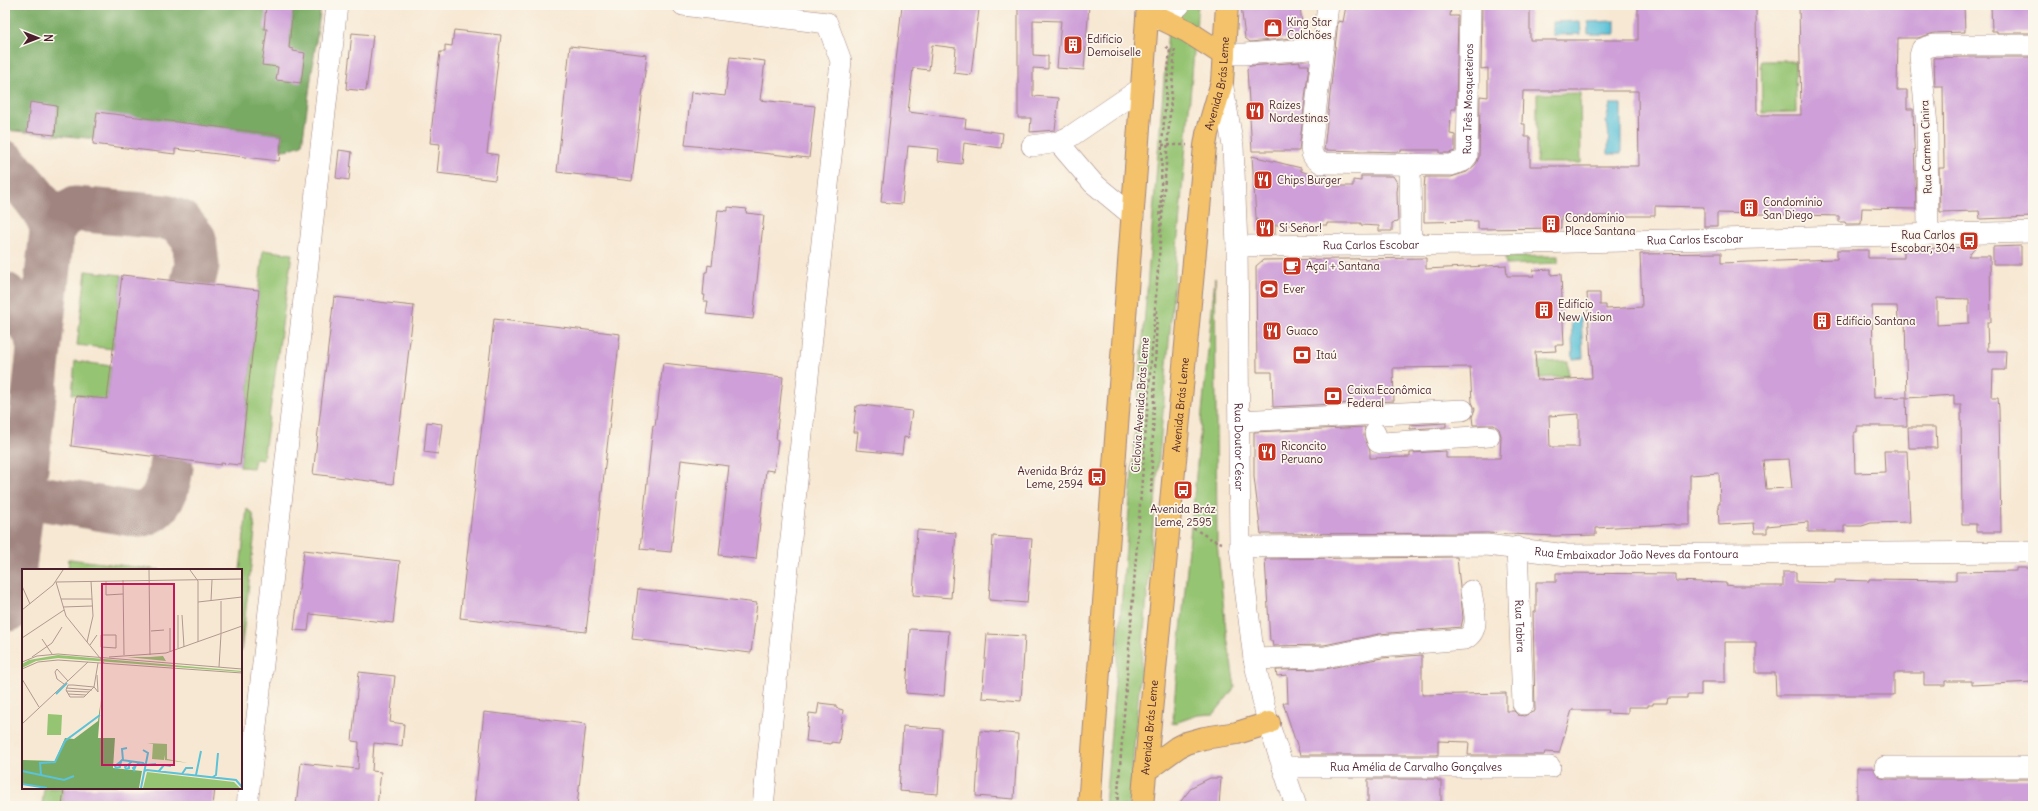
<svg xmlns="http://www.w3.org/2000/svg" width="2038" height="811" font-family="Delius,sans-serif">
<rect width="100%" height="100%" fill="#fbf7ec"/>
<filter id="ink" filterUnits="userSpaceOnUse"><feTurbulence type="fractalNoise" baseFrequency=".025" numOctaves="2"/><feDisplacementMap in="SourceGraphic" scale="8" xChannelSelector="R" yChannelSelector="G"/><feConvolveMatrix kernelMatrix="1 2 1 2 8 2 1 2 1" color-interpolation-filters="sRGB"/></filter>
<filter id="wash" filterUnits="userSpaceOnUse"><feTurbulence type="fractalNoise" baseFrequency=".012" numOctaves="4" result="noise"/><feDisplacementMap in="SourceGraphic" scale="16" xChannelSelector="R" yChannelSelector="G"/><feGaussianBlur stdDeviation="0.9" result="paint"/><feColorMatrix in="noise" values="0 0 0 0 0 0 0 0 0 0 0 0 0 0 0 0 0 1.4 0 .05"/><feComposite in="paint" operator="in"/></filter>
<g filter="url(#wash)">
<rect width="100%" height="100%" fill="#f7e8d3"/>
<!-- green -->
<g fill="#95c472" stroke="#70724e">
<polygon points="1170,5 1198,5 1129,806 1105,806"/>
<polygon points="1761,61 1795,61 1796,112 1762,113"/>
<polygon points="1580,93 1581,163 1537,163 1537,94"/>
<polygon points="263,250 292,254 263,460 255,459 253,468 240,467"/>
<polygon points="1558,256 1558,263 1506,265 1505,257"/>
<polygon points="86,271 122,275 113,349 77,345"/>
<polygon points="1215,278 1217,543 1226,630 1235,687 1214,714 1198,715 1172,724"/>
<polygon points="75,361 111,366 105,422 101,399 72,394"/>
<polygon points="1568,361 1568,376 1539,378 1538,362"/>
<polygon points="247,509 253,514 255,531 241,652 240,570"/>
<polygon points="69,559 160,570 68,570"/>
<polygon points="44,788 64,788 62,806 42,806"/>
</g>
<!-- forest -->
<path fill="#78aa64" stroke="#616448" d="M5,5H321L302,145C294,147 290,150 281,150L282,135L100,114L97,139L5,130Z"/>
<!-- water -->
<g fill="#5bc2d8" stroke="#527082">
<polygon points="1580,21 1581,34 1553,35 1553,22"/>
<polygon points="1615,21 1615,34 1588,34 1588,22"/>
<path d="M1610,104H1621V154H1608C1608,145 1610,127 1606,122Z"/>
<polygon points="1571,316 1581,316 1583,358 1573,359"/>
</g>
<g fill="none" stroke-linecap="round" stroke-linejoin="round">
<!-- taxiway -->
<g stroke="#a0847f" stroke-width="45">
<path d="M5,163C19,180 50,209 52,231L26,468L18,480L5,489"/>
<polyline points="52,231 59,219 75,209 165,217 180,222 194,239 197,265 193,282"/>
<polyline points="5,295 35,331 39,347"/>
<path d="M5,492L139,515C162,510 168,489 171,467"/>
<polyline points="5,495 14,502 20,518 9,609"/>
</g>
</g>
<g id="blocks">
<!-- building -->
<g fill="#ce9fd8" fill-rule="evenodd">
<polygon points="266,5 293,5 289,48 293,49 293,51 305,53 301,83 276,80 278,67 262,65 267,29 264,29"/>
<polygon points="902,5 968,5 968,8 979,9 971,75 954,73 956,48 932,45 929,70 913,68 908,112 966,119 965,128 1003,133 1001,148 964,143 962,164 938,161 939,149 908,146 902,204 881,202"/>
<polygon points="1018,5 1089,5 1084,70 1057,68 1061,21 1033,20 1033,55 1048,56 1048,69 1033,68 1033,96 1059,98 1055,130 1030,132 1031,118 1018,118"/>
<polygon points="1241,5 1300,5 1303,37 1250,42 1245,38"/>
<polygon points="1368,5 1451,5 1450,16 1458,16 1456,109 1451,109 1450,134 1455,135 1455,151 1449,153 1440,153 1440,150 1401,150 1401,152 1324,150 1338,21 1343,22 1346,6 1367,8"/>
<path d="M1482,5L1530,7V40H1638V5H1756L1757,115H1801L1799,5H1964L1965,32L1934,33L1918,38H1898L1897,90H1907V109H1913L1916,209L1862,208L1861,224H1846L1845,222H1839V216L1717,213V226H1704V207L1655,206V216H1561V228L1478,229V221L1424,222V188L1425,177H1451L1467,172L1476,164L1479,157L1480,96L1488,97V68L1481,69ZM1523,91H1638L1639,166H1530V137H1525V124H1522Z"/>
<polygon points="1991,5 2033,5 2033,33 1997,33 1997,31 1992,31"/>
<polygon points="454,30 501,35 487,153 498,155 495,180 437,173 440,144 430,143 440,52 445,52 445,45 452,46"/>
<polygon points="352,33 373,35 366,91 346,89"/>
<polygon points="570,46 647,55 632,181 557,172"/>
<polygon points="730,57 765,61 760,100 815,106 809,158 685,145 691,92 725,96"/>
<polygon points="1963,57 2033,57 2033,217 1980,219 1979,211 1940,212 1939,168 1944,168 1943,86 1935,86 1934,58"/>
<polygon points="1300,62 1300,65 1309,65 1299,151 1252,151 1247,69 1250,66"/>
<polygon points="30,102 57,106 55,135 27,132"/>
<polygon points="97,112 282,135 279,161 175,149 175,154 93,144"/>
<polygon points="339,150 352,152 349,180 336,178"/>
<polygon points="1252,156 1301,168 1301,171 1312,175 1327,175 1327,186 1353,186 1353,180 1361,181 1361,176 1393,176 1398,184 1397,192 1398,222 1392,223 1392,231 1379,231 1379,226 1361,225 1361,223 1327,223 1327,225 1275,225 1275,234 1257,232"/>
<polygon points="728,207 747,209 746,213 764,215 753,319 706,314 708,301 704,301 705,295 703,295 705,272 707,272 708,265 712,266 718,210 728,211"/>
<polygon points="2021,246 2021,264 1993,264 1993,247"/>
<path d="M1975,247L1968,256H1990L1991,322H1987L1988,351H2006L2005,370H1993L1992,398H1998L1999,409L2001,532H1976V524H1962L1961,405H1954V395L1907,398L1905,320H1898L1897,306H1872L1874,398L1906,397L1907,426H1857V432H1854L1855,473L1885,472L1884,451H1907L1910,522L1871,523L1862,526H1844V532H1808V522L1767,526V533H1755L1754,523L1719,525L1718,504H1720L1719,473L1690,475V525H1674V524L1596,528V535L1555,536L1487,533L1261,534L1254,477V432L1365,427L1364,436L1370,451V458L1410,457V453L1446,451V458H1500L1501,436L1499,429L1494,425H1473L1472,417L1475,409L1472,402L1470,367L1393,368L1394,401L1273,407L1272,372H1257L1256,266L1263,260L1426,258V269L1506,265L1507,276H1534L1533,270L1551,269V275L1561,274L1564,345H1555L1556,351L1535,352L1537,380L1592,378L1587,293H1600V305H1606V309L1642,307L1640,254L1721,253V263L1837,259V250H1868V258H1904V249ZM1937,298L1969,299V323L1937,325ZM1579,414V447H1550L1549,416ZM1789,459L1792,488L1766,489L1763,460Z"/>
<polygon points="122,275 259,290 240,465 221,463 221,465 71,446 76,396 107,399"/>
<polygon points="334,297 414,306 393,484 313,474"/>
<polygon points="494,319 620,334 586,632 460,618"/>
<polygon points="663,363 783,377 776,439 778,440 774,471 766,470 756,559 719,555 729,466 681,460 671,552 640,549 653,425 655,426"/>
<polygon points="862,405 912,411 908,438 904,437 902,454 856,450 858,432 853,432 856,406"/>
<polygon points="427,422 442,424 438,454 424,452"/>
<polygon points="1446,423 1446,427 1410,429 1410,425"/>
<polygon points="1908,427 1936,427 1937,448 1909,448"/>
<polygon points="917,530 956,533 951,598 913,595"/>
<polygon points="993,536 1032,539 1027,603 989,600"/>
<polygon points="304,550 400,561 393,623 310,614 308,631 294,630"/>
<polygon points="1457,557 1463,618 1461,627 1379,634 1324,645 1273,646 1272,641 1270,641 1265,559"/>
<polygon points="2016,568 2033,568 2033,682 1972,685 1972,681 1945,681 1945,685 1924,685 1924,673 1894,673 1894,695 1776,695 1775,673 1756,673 1756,642 1725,642 1725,682 1701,682 1701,695 1687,695 1687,698 1668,698 1667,703 1653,703 1653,705 1648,705 1648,707 1628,707 1628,714 1607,713 1608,710 1572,710 1559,753 1545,752 1544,755 1468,755 1469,742 1438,741 1438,755 1300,755 1283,703 1288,703 1287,675 1277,676 1276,670 1325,669 1382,658 1422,655 1422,695 1506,693 1506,711 1514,711 1518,715 1524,716 1535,711 1533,612 1536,612 1536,582 1556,582 1556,573 1676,574 1676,581 1726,583 1726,585 1735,586 1783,586 1783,572 1796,572 1796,582 1835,583 1835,580 1869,581 1869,579 1956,580 1956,572 2016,571"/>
<polygon points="638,589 757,603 751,653 632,639"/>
<polygon points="910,629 949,631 944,696 906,693"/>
<polygon points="987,634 1025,636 1021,701 982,698"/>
<polygon points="359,672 395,676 390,722 404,724 402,746 374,743 372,771 381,772 377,806 296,806 301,763 358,769 359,742 352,741"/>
<polygon points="819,703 836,705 836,708 843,710 839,743 831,742 831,744 806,741 809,713 817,714"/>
<polygon points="484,712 586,724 577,806 474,806"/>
<polygon points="903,726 942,729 938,794 899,791"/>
<polygon points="980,731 1018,734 1014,799 976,796"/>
<polygon points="1857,768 1873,768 1879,777 1885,779 2033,779 2033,806 1857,806"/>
<polygon points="1210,778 1221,778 1219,806 1177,806 1192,787"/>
<polygon points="1368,779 1438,779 1438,781 1441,781 1441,806 1368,806"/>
<polygon points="64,788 215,788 213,806 62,806"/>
</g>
</g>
</g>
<g filter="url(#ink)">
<use href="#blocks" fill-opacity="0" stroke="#a0847f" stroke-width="1"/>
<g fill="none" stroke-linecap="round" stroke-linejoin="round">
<!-- minor casing -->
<g stroke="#a0847f" stroke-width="22">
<g id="minor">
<polyline points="683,5 827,23 841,61 763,806"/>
<path id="s1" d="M1328,5L1311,148C1312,157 1314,159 1322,163L1451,165L1463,161L1467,156L1470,5"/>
<polyline points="1147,20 1162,19 1180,5"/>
<polyline points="1224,54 1244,54 1323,48"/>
<path id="s2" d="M1222,82L1233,146L1237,246L1240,547L1254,659L1267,719L1296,806"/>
<polyline points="1058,142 1093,183 1133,216"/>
<polyline points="1032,146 1058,142 1071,136 1143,87"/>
<polyline points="1410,164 1411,244"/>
<polyline points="1928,234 1927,125 1920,56 1922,49 1934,45 2033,45"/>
<path id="s3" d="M1237,246L1490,244L2033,232"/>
<polyline points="1239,421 1463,410"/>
<polyline points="1375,433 1378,442 1382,443 1489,436"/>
<path id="s4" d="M1240,547L1487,545L1567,555L2033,552"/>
<path id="s5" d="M1517,547L1523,704"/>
<path d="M1254,659L1325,657L1380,646L1465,639C1482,630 1473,607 1471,591"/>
<path id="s6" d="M1283,767H1550"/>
<polyline points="1885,767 2033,767"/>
<polyline points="247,806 337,5"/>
</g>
</g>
<!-- major casing -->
<g stroke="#a0847f" stroke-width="24">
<g id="major">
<polyline points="1162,19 1187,31 1224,55"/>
<polyline points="1145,771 1178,747 1186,743 1204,738 1237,733 1269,723"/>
<polyline points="1089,806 1148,5"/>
<path id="s7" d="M1142,806L1205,146L1207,134L1222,82L1227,5"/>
</g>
</g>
<!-- path -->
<g stroke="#a0847f" stroke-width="2.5" stroke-dasharray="3 3" stroke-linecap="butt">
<polyline points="1162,145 1187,145"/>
<polyline points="1160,233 1162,145 1170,49 1164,45"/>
<polyline points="1151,493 1157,310"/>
<polyline points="1188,525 1213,540 1222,543"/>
<polyline points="1117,806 1175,47"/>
</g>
<!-- minor -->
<use href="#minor" stroke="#fff" stroke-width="21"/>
<!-- major -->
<use href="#major" stroke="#f3c26a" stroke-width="22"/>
</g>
</g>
<!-- icons -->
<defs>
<g id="shop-square" transform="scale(1)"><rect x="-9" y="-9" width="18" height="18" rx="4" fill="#c8321e" stroke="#fbf7ec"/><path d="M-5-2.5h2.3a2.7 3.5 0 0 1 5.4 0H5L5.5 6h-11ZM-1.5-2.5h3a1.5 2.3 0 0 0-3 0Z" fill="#fff"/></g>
<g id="building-square" transform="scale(1)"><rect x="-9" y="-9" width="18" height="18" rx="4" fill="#c8321e" stroke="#fbf7ec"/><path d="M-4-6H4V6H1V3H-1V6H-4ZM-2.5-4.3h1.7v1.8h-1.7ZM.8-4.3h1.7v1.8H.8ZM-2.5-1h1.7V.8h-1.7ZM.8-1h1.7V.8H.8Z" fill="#fff"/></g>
<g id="restaurant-square" transform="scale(1)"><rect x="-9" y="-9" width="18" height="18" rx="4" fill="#c8321e" stroke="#fbf7ec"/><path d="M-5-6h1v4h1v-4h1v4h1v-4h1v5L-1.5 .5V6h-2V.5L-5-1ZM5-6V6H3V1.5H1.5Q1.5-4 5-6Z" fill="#fff"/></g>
<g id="bus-square" transform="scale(1)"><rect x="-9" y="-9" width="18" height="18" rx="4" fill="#c8321e" stroke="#fbf7ec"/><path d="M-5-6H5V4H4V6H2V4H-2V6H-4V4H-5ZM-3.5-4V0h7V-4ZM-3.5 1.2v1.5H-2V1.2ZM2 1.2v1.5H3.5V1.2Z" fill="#fff"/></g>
<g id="cafe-square" transform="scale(1)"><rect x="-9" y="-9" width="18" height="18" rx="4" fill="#c8321e" stroke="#fbf7ec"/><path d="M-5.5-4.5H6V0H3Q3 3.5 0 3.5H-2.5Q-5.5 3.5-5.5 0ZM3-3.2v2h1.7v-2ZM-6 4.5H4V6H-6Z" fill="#fff"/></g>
<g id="stadium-square" transform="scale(1)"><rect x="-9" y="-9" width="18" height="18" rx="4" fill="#c8321e" stroke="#fbf7ec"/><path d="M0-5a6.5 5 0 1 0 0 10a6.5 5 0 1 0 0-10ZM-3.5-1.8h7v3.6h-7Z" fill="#fff"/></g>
<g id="bank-square" transform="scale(1)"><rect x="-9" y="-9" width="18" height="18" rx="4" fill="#c8321e" stroke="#fbf7ec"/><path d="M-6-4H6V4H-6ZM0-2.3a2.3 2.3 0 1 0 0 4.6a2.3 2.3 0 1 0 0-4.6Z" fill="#fff"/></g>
</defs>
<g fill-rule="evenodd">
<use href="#shop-square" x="1273" y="28"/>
<use href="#building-square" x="1073" y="45"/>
<use href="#restaurant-square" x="1255" y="111"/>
<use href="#restaurant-square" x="1263" y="180"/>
<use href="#building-square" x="1749" y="208"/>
<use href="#building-square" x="1551" y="224"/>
<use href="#restaurant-square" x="1265" y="228"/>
<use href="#bus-square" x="1969" y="241"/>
<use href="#cafe-square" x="1292" y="266"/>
<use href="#stadium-square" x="1269" y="289"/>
<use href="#building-square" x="1544" y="310"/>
<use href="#building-square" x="1822" y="321"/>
<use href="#restaurant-square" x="1272" y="331"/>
<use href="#bank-square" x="1302" y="355"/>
<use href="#bank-square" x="1333" y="396"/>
<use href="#restaurant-square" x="1267" y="452"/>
<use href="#bus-square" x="1097" y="477"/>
<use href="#bus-square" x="1183" y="490"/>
</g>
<g text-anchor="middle" stroke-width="3.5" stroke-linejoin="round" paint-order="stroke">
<!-- poi labels -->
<g font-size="11" fill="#4a1f2b" stroke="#fbf7ec" text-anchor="start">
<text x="1287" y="26">King Star<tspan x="1287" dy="13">Colchões</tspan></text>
<text x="1087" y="43">Edifício<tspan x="1087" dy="13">Demoiselle</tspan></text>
<text x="1269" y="109">Raízes<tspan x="1269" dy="13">Nordestinas</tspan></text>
<text x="1277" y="184">Chips Burger</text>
<text x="1763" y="206">Condomínio<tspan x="1763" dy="13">San Diego</tspan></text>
<text x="1565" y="222">Condomínio<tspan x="1565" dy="13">Place Santana</tspan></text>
<text x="1279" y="232">Sí Señor!</text>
<text x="1955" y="239" text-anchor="end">Rua Carlos<tspan x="1955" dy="13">Escobar, 304</tspan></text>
<text x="1306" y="270">Açaí + Santana</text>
<text x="1283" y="293">Ever</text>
<text x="1558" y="308">Edifício<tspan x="1558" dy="13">New Vision</tspan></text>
<text x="1836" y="325">Edifício Santana</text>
<text x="1286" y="335">Guaco</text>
<text x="1316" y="359">Itaú</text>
<text x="1347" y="394">Caixa Econômica<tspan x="1347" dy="13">Federal</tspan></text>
<text x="1281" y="450">Riconcito<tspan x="1281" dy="13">Peruano</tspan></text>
<text x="1083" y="475" text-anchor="end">Avenida Bráz<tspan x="1083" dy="13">Leme, 2594</tspan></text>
<text x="1183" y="513" text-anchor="middle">Avenida Bráz<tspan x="1183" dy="13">Leme, 2595</tspan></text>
</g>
<!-- street labels -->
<g font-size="11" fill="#4a1f2b" stroke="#fbf7ec">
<text dy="4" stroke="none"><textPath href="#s7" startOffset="727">Avenida Brás Leme</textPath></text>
<text dy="4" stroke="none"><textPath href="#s1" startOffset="369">Rua Três Mosqueteiros</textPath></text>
<text transform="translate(1926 147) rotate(-92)" y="4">Rua Carmen Cinira</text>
<text dy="4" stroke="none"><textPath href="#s3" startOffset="458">Rua Carlos Escobar</textPath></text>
<text dy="4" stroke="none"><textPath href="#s3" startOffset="134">Rua Carlos Escobar</textPath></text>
<text transform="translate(1140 405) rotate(-86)" y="4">Ciclovia Avenida Brás Leme</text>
<text dy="4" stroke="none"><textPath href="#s7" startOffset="403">Avenida Brás Leme</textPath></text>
<text dy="4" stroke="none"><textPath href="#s2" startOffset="366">Rua Doutor César</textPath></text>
<text dy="4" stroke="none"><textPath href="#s4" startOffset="397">Rua Embaixador João Neves da Fontoura</textPath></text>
<text dy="4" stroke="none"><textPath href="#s5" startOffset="79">Rua Tabira</textPath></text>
<text dy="4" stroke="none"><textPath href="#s7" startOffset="79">Avenida Brás Leme</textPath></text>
<text dy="4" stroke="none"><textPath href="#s6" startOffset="133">Rua Amélia de Carvalho Gonçalves</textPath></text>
</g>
</g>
<!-- overview -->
<g transform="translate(22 569)">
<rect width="220" height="220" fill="#f7e8d3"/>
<path d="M36,86L220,102V103L36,89L14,92L0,99V95L7,91ZM141,87L144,92L105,88H128ZM26,145L40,146L39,166H25ZM125,174L145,175V190L166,194L143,191V186L142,191L130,190L131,175ZM125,203L212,213L218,219H121Z" fill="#95c472"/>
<path d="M79,130L76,169H93L91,199L120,202L117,219H25L0,215V191L33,192L43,169L52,170L76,152Z" fill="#78aa64"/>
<path fill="none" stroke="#5bc2d8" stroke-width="2" d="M34,125L45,114M101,191L100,180L105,179M99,192L98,198L94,199L93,197L98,193L100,191L121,194L123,196L134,195M107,195V199L104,200L103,198L107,195L109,193H110M114,196L112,201L111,199L117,194L118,193M0,202L42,211L52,207M122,202L125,201L214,211L220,218M137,202L142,196L149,197M160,205L164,199H171M19,206L18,194L33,193L43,172L78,146M174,206L179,182M191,208L194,206L196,184M0,215L25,219M119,219L126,184L121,181"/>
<path fill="none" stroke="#b29890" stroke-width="1" d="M127,1L128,86M168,1L176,12V73M101,11L102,86M84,12V26L101,25M34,13L44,47L82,94M34,13L220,10M0,17L8,35M39,30H70M189,32L190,11M176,33L220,28M41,38L70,37M0,41L31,16L41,1M156,46V79M160,46L162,78M129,62L142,61M199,64V32M79,66H94V79L79,78ZM0,69L42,41M20,70L30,85M65,73L71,47L69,12M68,76L75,66M148,82V59M10,88L30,74L40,58M87,88L144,84L220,57M0,93L15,87L36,85L220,100M197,98L199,65M0,100L16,93L36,91L220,104M75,106L76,123M0,110L17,138M42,115L35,110L33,103L35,100L46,112M44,119L70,121M44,122L67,123M76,123L73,119L72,118L51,116H46L44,121L48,128H62L72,118L76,94M46,125L64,126M0,155L66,93"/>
<path fill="#c2185b" fill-opacity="0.15" stroke="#c2185b" stroke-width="2" d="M80,15H152V196H80Z"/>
<rect width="220" height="220" fill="none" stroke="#4a1f2b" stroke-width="2"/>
</g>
<!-- margin -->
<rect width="2038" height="811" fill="none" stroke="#fbf7ec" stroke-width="20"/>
<!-- north arrow -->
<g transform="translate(38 38) rotate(90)" stroke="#fbf7ec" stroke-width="3" paint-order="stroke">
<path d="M0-3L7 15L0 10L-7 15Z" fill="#4a1f2b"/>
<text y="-6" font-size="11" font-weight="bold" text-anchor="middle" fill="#4a1f2b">N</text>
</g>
</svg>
